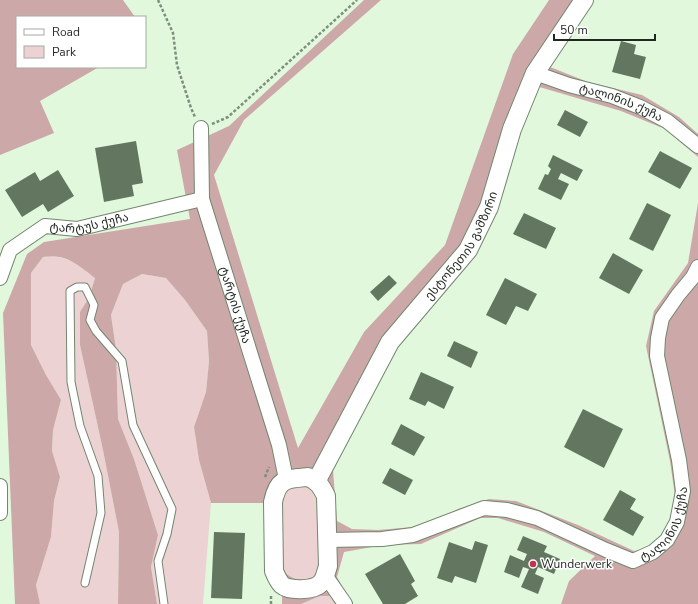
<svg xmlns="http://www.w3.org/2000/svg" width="698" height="604" font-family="'Nunito Sans','Noto Sans Georgian',sans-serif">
<rect width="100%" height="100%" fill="#e1f8dd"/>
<!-- green -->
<g fill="#ecd2d3">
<polygon points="54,255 74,262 95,278 89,298 80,345 103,450 119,532 118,604 40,604 36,585 51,537 54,501 60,477 52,452 53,430 61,401 46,375 31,345 31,273 43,257"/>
<polygon points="142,274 166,278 185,300 207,331 209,361 206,392 194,427 199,460 211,503 203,604 157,604 151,567 158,535 134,459 118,419 116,349 111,315 123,284"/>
<path d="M309,485L322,498V570L311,581C298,581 290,578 281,569L282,503C285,483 292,486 309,485Z"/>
<polygon points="320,596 330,596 335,604 301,604"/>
</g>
<!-- forest -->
<g fill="#cda8a9" fill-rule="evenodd">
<polygon points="0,0 123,0 135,17 17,17 17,67 99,67 40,101 54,133 0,155"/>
<path d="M364,0H381L244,120L214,175L298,448L364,332L445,245L513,54L549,0H594L550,67L588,82L642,95L679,117L698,134V157L665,129L621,111L536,86L522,121L504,189L477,249L396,343L333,470L337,521L352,529L378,530L425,526L458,509L489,499L516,501L578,525L634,551L652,547L669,524L675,496L670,461L646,346L654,311L688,263L698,203V604H561L569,581L595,556L544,532L498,518H480L421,544L383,545L344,552L337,577L352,604H335L330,596H320L301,604H282V597L268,572L265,503H211L199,460L194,427L206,392L209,361L207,331L185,300L166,278L142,274L123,284L111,315L116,349L118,419L134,459L158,535L151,567L157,604H118L119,532L103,450L80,345V312L89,298L95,278C78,265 66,253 43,257L31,273V345L46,375L61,400L53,430L52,451L60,477L54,501L51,537L36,585L40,604H15L3,313L27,254L44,242L190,219L177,150L229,126ZM309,485L322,498V570L311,581C298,581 290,578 281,569L282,503C285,483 292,486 309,485Z"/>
</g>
<!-- building -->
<g fill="#637760">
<polygon points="621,41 636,45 634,54 646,57 640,79 612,72"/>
<polygon points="565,110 588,122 580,137 557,125"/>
<polygon points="136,141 143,183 132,185 134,196 104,202 95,148"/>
<polygon points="660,151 692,168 680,189 648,172"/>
<polygon points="553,155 583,170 577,181 561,173 558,179 569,184 561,200 538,189 545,174 548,175 551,169 548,166"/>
<polygon points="58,170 74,196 48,212 43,204 22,217 5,190 35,172 40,181"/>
<polygon points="647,203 671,215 653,251 629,239"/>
<polygon points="524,213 556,228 546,249 513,234"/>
<polygon points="613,253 643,270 629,294 599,278"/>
<polygon points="389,275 397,283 378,301 370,292"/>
<polygon points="505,278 537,294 528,311 516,306 506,325 486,315"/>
<polygon points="454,341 478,352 471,368 447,356"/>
<polygon points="421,372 454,387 444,409 428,401 425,406 409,399"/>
<polygon points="583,409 623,429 604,468 564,447"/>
<polygon points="401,424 425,437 414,456 391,444"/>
<polygon points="390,468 413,480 405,495 382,483"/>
<polygon points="620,490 636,499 630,509 644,517 633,536 603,520"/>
<polygon points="214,532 245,533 242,599 211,598"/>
<polygon points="523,536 547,546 544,552 560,559 554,574 538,567 535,574 544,578 538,594 521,587 529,569 523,567 519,578 504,572 510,555 524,561 527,554 517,550"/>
<polygon points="475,541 488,545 476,583 455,576 452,583 437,578 449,542 472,550"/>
<polygon points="400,554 415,581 411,584 418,596 405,604 383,604 365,574"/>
</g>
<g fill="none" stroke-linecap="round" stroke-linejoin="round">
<!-- service casing -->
<g stroke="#72876f" stroke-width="9">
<polyline id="service" points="85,583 101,513 98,476 80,426 71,382 70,291 77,287 85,287 94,305 90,320 96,331 122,361 133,425 172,509 167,534 158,561 164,604"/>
</g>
<!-- minor casing -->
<g stroke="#72876f" stroke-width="16">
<g id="minor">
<path id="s1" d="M535,73L569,85L612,96L640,107L667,121L698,146"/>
<path id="s2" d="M201,128L202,199L279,445L286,479"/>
<path id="s3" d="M0,278L10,250L45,226L77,229L202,199"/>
<polyline points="0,486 0,513"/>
<path id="s4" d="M327,540L382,539L413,535L484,508L507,510L537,518L606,550L633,561L653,552L667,540L677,522L683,491L679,460L657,356L658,338L662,318L678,295L693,277L698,267"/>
<polyline points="325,575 345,604"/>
</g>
</g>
<!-- tertiary casing -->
<g stroke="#72876f" stroke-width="20">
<g id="tertiary">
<path d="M308,477C318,481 321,486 326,496L328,566C326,572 325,579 321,583C314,591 289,591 282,585C278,581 276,576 274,571L273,502C278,478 286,479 308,477Z"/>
<path id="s5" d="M317,480L390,342L468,250L489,207L512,129L535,73L584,0"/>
</g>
</g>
<!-- path -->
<g stroke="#7f8e7d" stroke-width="2.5" stroke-dasharray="3 2" stroke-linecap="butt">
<polyline points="158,0 173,33 177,65 191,108 195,117"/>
<polyline points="212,124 228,117 357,0"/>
<polyline points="265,477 269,467"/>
<polyline points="271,604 271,595"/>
</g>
<!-- service -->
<use href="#service" stroke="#fff" stroke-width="7"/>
<!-- minor -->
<use href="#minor" stroke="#fff" stroke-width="14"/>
<!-- tertiary -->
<use href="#tertiary" stroke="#fff" stroke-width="18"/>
</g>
<!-- markers -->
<circle fill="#c3324c" stroke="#fff" stroke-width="1.5" cx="533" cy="564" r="4"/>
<g text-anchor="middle" stroke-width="3" stroke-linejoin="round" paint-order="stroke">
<!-- street labels -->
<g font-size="12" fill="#1f271e" stroke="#fff">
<text dy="4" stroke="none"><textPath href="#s1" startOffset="91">ტალინის ქუჩა</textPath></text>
<text dy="4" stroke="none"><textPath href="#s3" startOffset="117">ტარტუს ქუჩა</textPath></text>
<text dy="4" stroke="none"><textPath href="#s5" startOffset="277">ესტონეთის გამზირი</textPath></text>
<text dy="4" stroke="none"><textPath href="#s2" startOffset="182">ტარტის ქუჩა</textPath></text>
<text dy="4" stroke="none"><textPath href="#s4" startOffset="374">ტალინის ქუჩა</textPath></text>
</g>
<!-- poi labels -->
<g font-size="12" fill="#1f271e" stroke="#fff" text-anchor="start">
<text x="541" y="568">Wunderwerk</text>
</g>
</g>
<!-- legend -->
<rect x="16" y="16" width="130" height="52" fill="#ffffff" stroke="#a5a9a5"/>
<rect x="24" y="29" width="20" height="6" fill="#ffffff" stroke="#a5a9a5"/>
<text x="52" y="36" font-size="12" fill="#1f271e">Road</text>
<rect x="24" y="46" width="20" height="12" fill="#ecd2d3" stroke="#a5a9a5"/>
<text x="52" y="56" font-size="12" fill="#1f271e">Park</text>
<!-- scale -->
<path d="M554 34v6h101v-6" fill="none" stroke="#1f271e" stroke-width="2"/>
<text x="560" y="34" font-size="12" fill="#1f271e" stroke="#ffffff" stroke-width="3" paint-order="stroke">50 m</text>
</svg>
